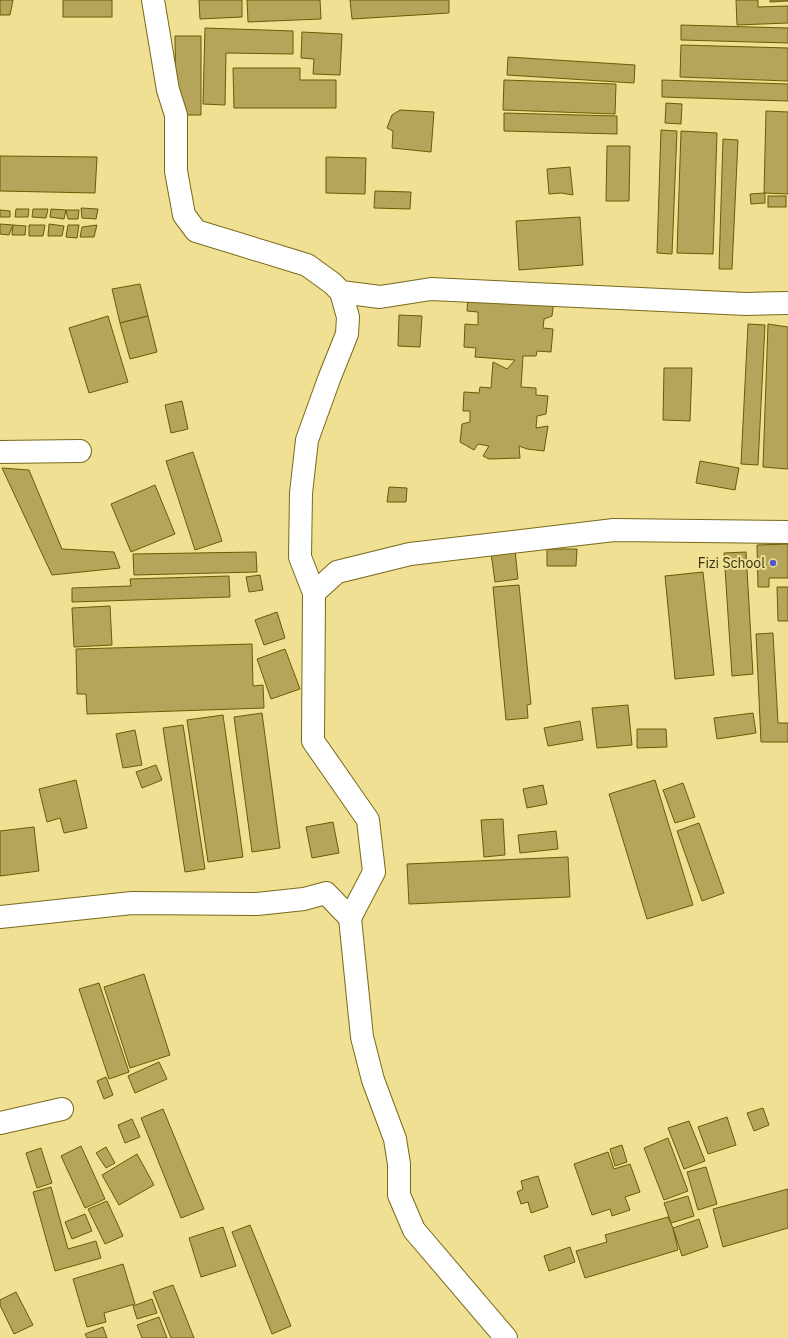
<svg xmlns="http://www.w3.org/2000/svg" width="788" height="1338" font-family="'IBM Plex Sans',sans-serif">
<rect width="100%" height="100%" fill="#efe093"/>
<!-- building -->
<g fill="#b4a55a" stroke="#6a5c00">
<polygon points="0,0 13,0 10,15 0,15"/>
<rect x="63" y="0" width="49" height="17"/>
<polygon points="199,0 242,0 242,17 200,19"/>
<polygon points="247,0 320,0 321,19 248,22"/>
<polygon points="350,0 449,0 449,13 352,19"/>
<polygon points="736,0 758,0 758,7 788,6 788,23 737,25"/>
<polygon points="770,0 788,0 788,1 770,2"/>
<polygon points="681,25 788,28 788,43 681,40"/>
<polygon points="205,28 293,31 293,54 226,53 225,105 203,104"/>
<polygon points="302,32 342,34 340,75 313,74 314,59 301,58"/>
<polygon points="175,36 201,36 201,115 176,115"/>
<polygon points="681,45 788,48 788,81 680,77"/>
<polygon points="508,57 635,65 634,83 507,75"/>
<polygon points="233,68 300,68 300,80 336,80 336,108 234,108"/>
<polygon points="504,80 616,84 615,114 503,110"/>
<polygon points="662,80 788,84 788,101 662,97"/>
<polygon points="666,103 682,104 681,124 665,123"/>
<polygon points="400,110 434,112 431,152 392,148 393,131 387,128 392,115"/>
<polygon points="766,111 788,112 788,194 764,193"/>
<polygon points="504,113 617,116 617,134 504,131"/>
<polygon points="661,130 677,131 672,254 657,253"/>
<polygon points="681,131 717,133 713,254 677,253"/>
<polygon points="723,139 738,140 732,269 719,269"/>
<polygon points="607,146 630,146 629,201 606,201"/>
<polygon points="0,156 97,157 95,193 0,191"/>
<polygon points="326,157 366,158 365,194 326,193"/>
<polygon points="570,167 573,195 561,193 549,194 547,169"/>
<polygon points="375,191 411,192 410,209 374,208"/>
<polygon points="765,193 765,203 751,204 750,194"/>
<rect x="768" y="196" width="18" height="11"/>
<polygon points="81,208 98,209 96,219 82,218"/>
<polygon points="16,209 29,209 28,217 15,217"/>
<polygon points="33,209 48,209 46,218 32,217"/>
<polygon points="51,209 66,210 64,219 50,217"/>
<polygon points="0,210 10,211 10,217 0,217"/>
<polygon points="66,210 79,210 78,219 68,219"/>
<polygon points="580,217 583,265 519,270 516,221"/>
<polygon points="0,224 13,225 9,235 0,234"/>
<polygon points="49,224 64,226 62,236 48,236"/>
<polygon points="13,225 26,226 25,235 12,235"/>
<polygon points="29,225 45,225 43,236 29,236"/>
<polygon points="68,225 79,225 77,238 66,237"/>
<polygon points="97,225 94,237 80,237 82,227"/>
<polygon points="140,284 148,316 120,323 112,289"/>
<polygon points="468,295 554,300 552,316 544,319 543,328 553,329 551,352 537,351 536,356 523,356 521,387 536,388 536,395 548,396 546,414 537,416 536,428 548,426 544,451 527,449 519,446 520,458 489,459 483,456 489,446 478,444 474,450 460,442 462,424 470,422 470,411 463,411 464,392 479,393 480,387 491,388 493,362 507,369 515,360 475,357 476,348 464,347 465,324 478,325 478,312 467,311"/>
<polygon points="399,315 422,316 420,347 398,346"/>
<polygon points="108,316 128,382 89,393 69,328"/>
<polygon points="148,316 157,352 130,359 120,323"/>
<polygon points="748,324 765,325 758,465 741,464"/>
<polygon points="768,324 788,327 788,469 763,467"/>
<polygon points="664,368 692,368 690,421 663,420"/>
<polygon points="182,401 188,429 171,433 165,405"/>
<polygon points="193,452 222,541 195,550 166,461"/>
<polygon points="700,461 739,468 735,490 696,483"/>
<polygon points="2,468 29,470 62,549 114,552 120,568 52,575"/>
<polygon points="155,485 175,534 131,552 111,504"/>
<polygon points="389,487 407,488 406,502 387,502"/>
<polygon points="788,544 788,578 769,578 769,587 758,587 757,545"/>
<polygon points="547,549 577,549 576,566 547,566"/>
<polygon points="515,550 518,579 495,582 491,553"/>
<polygon points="256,552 257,572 134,575 133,554"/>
<polygon points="746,552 753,674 732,676 724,553"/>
<polygon points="703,572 714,675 675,679 665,576"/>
<polygon points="260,575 263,590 249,592 246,577"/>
<polygon points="229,576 230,597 72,602 72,588 131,586 130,579"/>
<polygon points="519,585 531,704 527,705 528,718 506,720 493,587"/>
<polygon points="777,587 788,587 788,621 778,621"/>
<polygon points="110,606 112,645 74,647 72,608"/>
<polygon points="277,612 285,638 264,645 255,620"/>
<polygon points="773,633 778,723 788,723 788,742 761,742 756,634"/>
<polygon points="252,644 253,686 263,685 264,708 87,714 86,694 77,694 76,649"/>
<polygon points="285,649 300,689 271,699 257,659"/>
<polygon points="628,705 632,745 597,748 592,708"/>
<polygon points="262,713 280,848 252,852 234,717"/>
<polygon points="753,713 756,733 717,739 714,718"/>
<polygon points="223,715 243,857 208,862 187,720"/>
<polygon points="580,721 583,740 548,746 544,728"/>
<polygon points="183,725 205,869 185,872 163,728"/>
<polygon points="637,729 666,729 667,747 637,748"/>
<polygon points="135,730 142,765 123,768 116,734"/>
<polygon points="156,765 162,780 142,788 136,772"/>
<polygon points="76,780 87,828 64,833 60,818 47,822 39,789"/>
<polygon points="655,780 693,905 647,919 609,794"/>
<polygon points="683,783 695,817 675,823 663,790"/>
<polygon points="543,785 547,804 527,808 523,789"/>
<polygon points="503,819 505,855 484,857 481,820"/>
<polygon points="333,822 339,853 312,858 306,827"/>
<polygon points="699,823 724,893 702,901 677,831"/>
<polygon points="34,827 39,871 0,876 0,831"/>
<polygon points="556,831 558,849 520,853 518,835"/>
<polygon points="568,857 570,897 409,904 407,864"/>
<polygon points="144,974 170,1055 130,1068 104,987"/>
<polygon points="99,983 129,1072 109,1079 79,989"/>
<polygon points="159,1062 167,1079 135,1093 128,1076"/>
<polygon points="106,1077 113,1095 104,1099 97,1081"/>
<polygon points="763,1108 769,1125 754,1131 747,1113"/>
<polygon points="163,1109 204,1209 181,1218 141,1118"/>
<polygon points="727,1117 736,1145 708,1154 698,1127"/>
<polygon points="132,1119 140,1137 125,1143 118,1125"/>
<polygon points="689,1121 705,1161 684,1169 668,1128"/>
<polygon points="668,1138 688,1191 664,1200 644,1148"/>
<polygon points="622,1145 627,1162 615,1166 610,1149"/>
<polygon points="81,1146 105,1199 85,1208 61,1156"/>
<polygon points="106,1147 115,1163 106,1168 96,1153"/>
<polygon points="41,1148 52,1183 37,1188 26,1153"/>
<polygon points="608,1152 614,1169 630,1164 640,1192 625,1197 630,1210 612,1216 610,1209 592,1215 574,1164"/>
<polygon points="137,1154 154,1185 119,1205 102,1175"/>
<polygon points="706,1167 717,1204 698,1210 687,1172"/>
<polygon points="538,1176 548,1207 531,1213 528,1202 521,1204 517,1192 523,1189 521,1181"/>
<polygon points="51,1187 68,1249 96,1241 101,1258 55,1271 33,1192"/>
<polygon points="788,1189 788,1228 723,1247 713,1209"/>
<polygon points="688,1196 694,1216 671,1223 664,1203"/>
<polygon points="107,1201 123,1236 105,1244 88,1209"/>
<polygon points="85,1214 92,1231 72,1239 65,1222"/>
<polygon points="668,1217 673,1228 678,1250 585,1278 576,1251 607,1242 605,1235"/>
<polygon points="699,1219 708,1247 682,1256 673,1228"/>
<polygon points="250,1225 291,1326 272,1334 232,1232"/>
<polygon points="223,1227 236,1266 201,1277 189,1238"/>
<polygon points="570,1247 575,1262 549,1271 544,1256"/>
<polygon points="123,1264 135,1304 104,1313 106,1322 87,1327 73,1279"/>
<polygon points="173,1285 194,1338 171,1338 153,1292"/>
<polygon points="16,1292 33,1325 14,1334 0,1305 0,1300"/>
<polygon points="152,1299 157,1313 137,1319 133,1306"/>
<polygon points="159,1317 167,1338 142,1338 137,1325"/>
<polygon points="103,1327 107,1338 87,1338 85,1334"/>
</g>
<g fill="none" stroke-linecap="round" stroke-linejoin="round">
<!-- street casing -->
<g stroke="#786a1a" stroke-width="24">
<g id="street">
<polyline points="153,0 168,90 176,115 176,171 184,215 196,231 307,265 332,283 341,292 380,297 431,289 746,304 788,303"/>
<polyline points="0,452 80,451"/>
<polyline points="314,593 300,557 301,493 307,440 329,379 347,334 348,317 341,292"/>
<polyline points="0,917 132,903 257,904 304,899 326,893 350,918 374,872 368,820 313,741 314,593 337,572 410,554 614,530 788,532"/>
<polyline points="350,918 362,1037 373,1080 395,1139 399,1164 399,1195 414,1230 506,1338"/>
<polyline points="0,1123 62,1109"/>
</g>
</g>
<!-- street -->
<use href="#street" stroke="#fff" stroke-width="22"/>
</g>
<!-- markers -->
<circle fill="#5654cc" stroke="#efe093" stroke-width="1.5" cx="773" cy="563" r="4"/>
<g text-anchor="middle" stroke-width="4" stroke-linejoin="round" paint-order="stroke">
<!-- poi labels -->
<g font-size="14" fill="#373111" stroke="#efe093" text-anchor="end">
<text x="765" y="568">Fizi School</text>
</g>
</g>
</svg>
